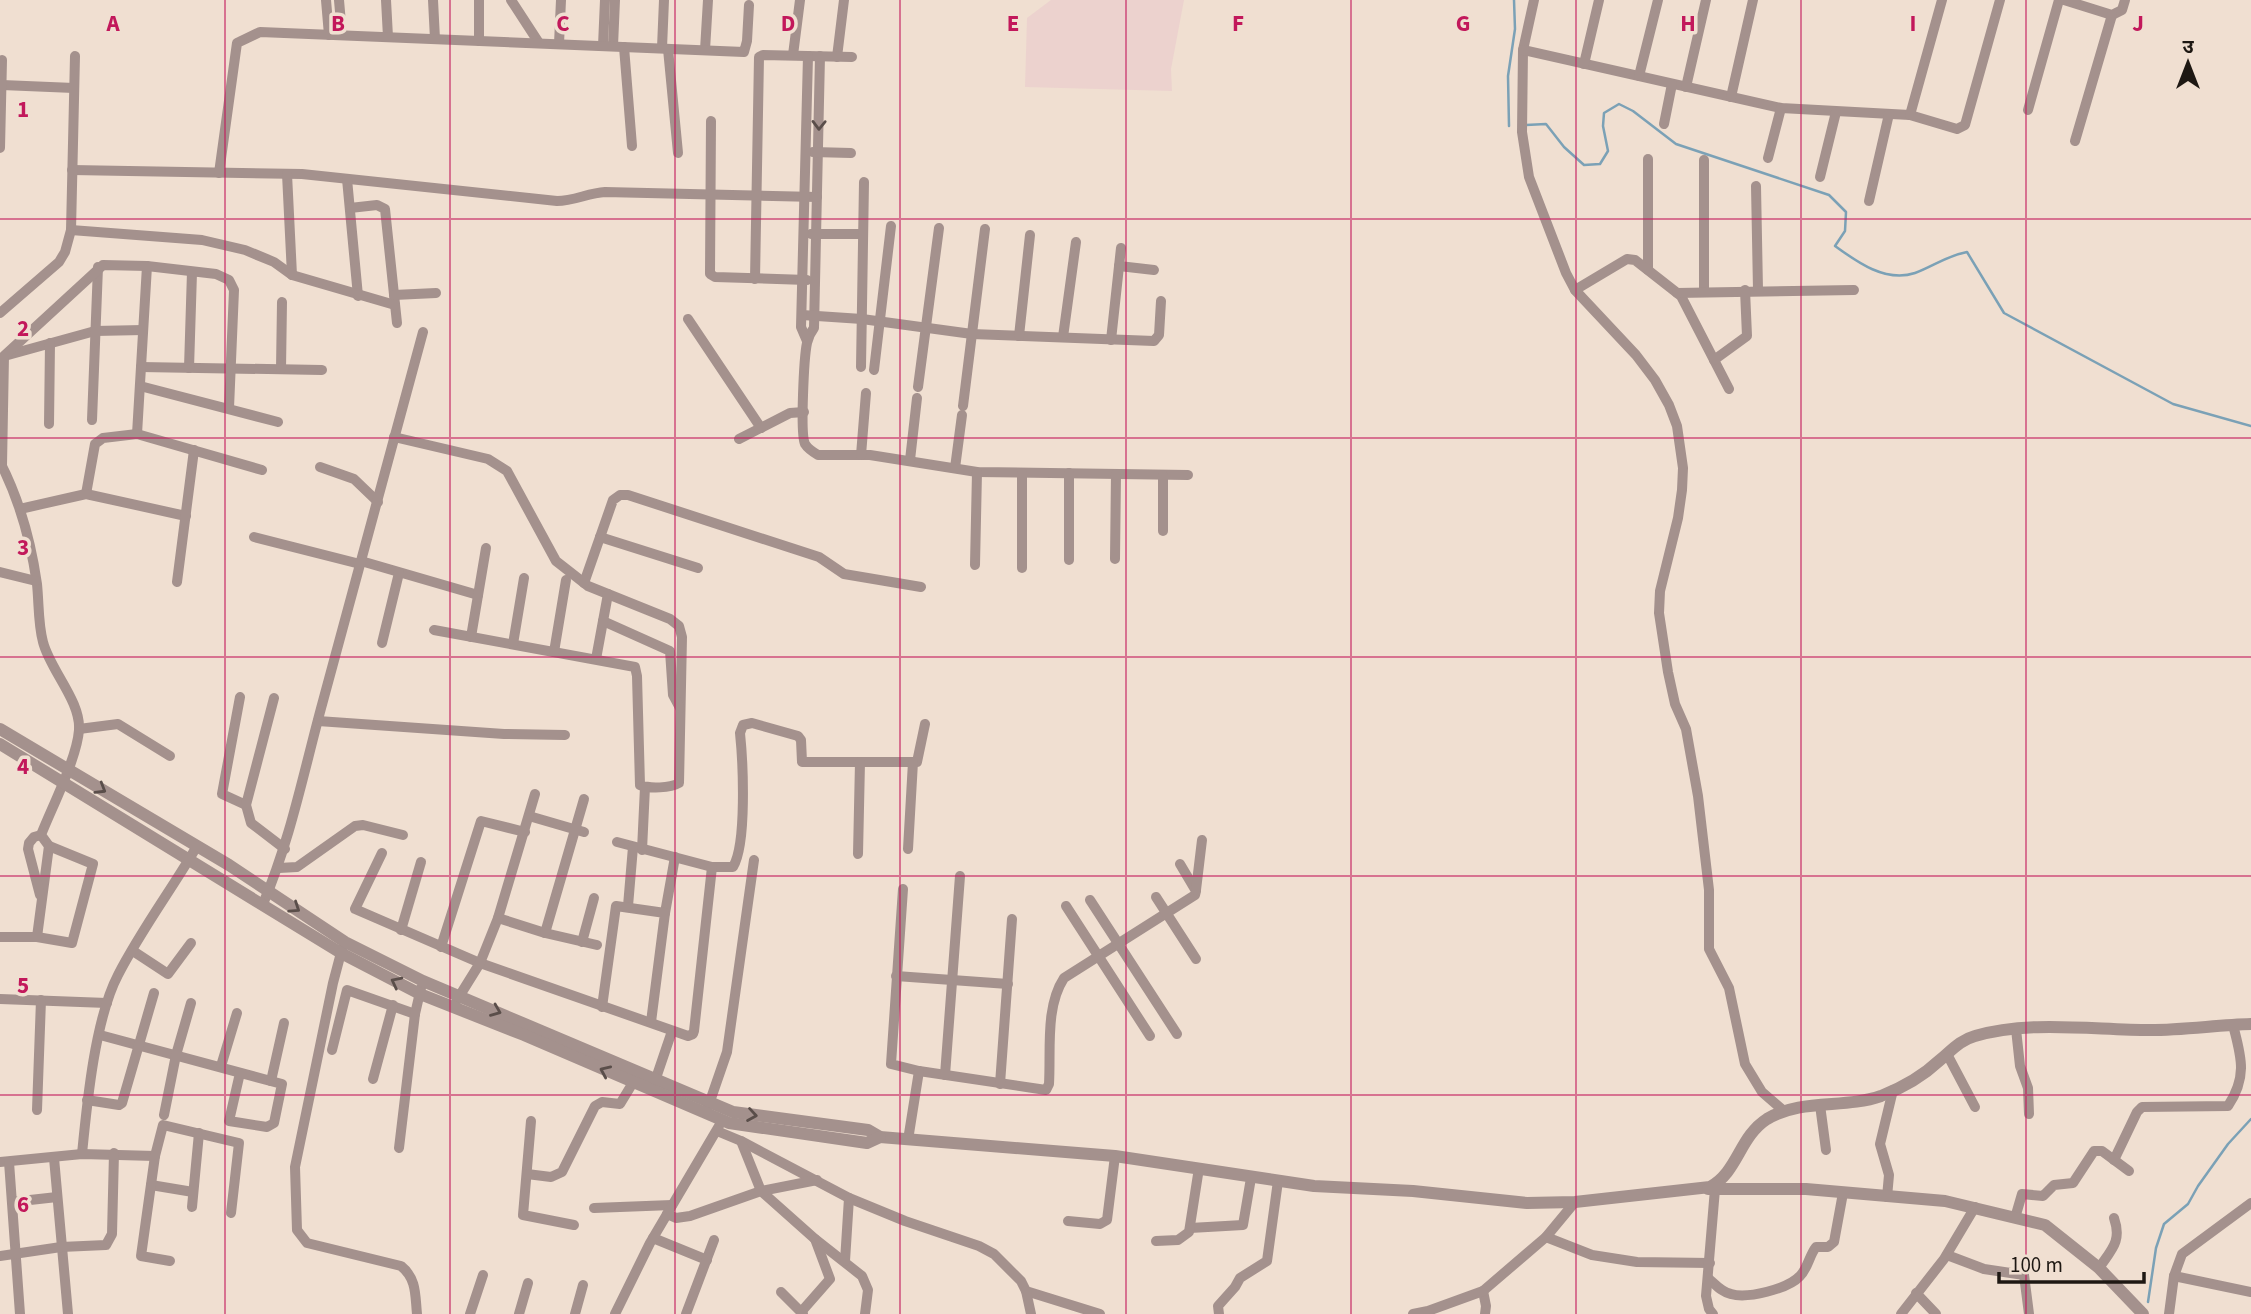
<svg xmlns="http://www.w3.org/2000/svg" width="2251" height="1314" font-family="'Source Sans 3','Noto Sans Devanagari',sans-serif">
<rect width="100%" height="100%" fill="#f0dfd1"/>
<!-- education -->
<polygon fill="#ecd2ce" points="1051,0 1184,0 1171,69 1172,91 1025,87 1027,18"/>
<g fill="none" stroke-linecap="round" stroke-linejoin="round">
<!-- stream -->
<g stroke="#7ba1b6" stroke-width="2.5">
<path d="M1526,125L1546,124L1564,147L1584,165L1600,164L1608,151L1603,126L1604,113L1619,104L1633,111L1676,144L1829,195L1846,212L1845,231L1835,246C1857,262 1886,283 1915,273C1934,266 1946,256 1967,252L2004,313L2173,404L2251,426"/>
<polyline points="1509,126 1508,76 1515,29 1514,0"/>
<polyline points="2148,1302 2156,1248 2164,1224 2188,1204 2198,1186 2228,1144 2251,1119"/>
</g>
<!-- minor -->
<g stroke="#a4918d" stroke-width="10">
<polyline points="326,0 329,35"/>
<polyline points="339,0 342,35"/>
<polyline points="386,0 388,37"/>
<polyline points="433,0 435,39"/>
<polyline points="511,0 539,43"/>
<polyline points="1534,0 1523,50 1522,132 1529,177 1566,273 1575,290 1636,355 1655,380 1669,405 1677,426 1683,468 1682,490 1678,518 1660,591 1659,613 1668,672 1675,704 1686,729 1698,796 1709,890 1709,949 1729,988 1745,1064 1762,1092 1784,1111"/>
<polyline points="2064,0 2112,15 2122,10 2125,0"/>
<polyline points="479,41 479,0"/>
<polyline points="559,44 561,0"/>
<polyline points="603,46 605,0"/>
<polyline points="613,46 615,0"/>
<polyline points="624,47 632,146"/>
<polyline points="662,48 664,0"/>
<polyline points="668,49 678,153"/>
<polyline points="705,50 708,0"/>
<polyline points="1523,50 1781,108 1910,115 1957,129 1965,125 2000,0"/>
<polyline points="793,55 800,0"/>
<path d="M820,56L814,328C811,332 808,338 807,343C804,357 800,434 805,444C808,449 813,452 818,455H870L977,472L1188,475"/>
<polyline points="837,57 844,0"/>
<polyline points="1584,64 1599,0"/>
<polyline points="1639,76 1658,0"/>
<polyline points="2,85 74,88"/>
<polyline points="1686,87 1706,0"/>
<polyline points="1731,97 1753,0"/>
<polyline points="2028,110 2059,0"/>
<polyline points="1910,115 1942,0"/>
<polyline points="711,121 710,274 715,277 807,280"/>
<polyline points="1664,124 1672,84"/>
<polyline points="2075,141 2112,15"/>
<polyline points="0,148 2,60"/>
<polyline points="813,152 851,153"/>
<polyline points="1768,158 1781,108"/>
<polyline points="1648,159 1648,270"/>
<polyline points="1704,160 1704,292"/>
<path d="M72,170L302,174L557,201C574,201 588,193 605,192L817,197"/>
<polyline points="219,173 237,43 260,32 744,52 747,41 749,5"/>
<polyline points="287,174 292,275"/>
<polyline points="1820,177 1836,112"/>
<polyline points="347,179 358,296"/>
<polyline points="1756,186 1758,290"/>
<polyline points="1869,201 1889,114"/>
<polyline points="350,208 377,205 385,209 397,323"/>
<polyline points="71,230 202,240 245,250 274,262 292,275 395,305"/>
<polyline points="811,234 863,234"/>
<polyline points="1119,266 1154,270"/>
<polyline points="755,279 759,57 763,55 852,57"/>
<polyline points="1575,290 1627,259 1635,260 1681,296 1729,389"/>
<polyline points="1677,293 1854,290"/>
<polyline points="394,295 436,293"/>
<polyline points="0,313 59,262 65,252 71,230 75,56"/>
<polyline points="802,315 862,319 972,334 1154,341 1159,335 1161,301"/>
<polyline points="688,319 761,428"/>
<polyline points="1019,336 1030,235"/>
<polyline points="1063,337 1076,242"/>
<polyline points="1111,340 1121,248"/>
<polyline points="807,341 801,327 808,56"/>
<polyline points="8,355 95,331 143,330"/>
<polyline points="1714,360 1747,336 1745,290"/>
<polyline points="141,367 322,370"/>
<polyline points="861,367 864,182"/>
<polyline points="189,368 192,272"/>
<polyline points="281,369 282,302"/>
<polyline points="874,370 891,226"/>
<polyline points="140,386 278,422"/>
<polyline points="918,387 939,228"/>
<polyline points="963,406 985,229"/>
<polyline points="92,420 98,267"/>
<polyline points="49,424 50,343"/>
<polyline points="137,434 147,266"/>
<path d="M394,437L488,459L507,471L556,561L588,586L670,619L679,626L682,637L679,783C670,788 650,789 640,785L637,676L635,667L434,630"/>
<polyline points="739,439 790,413 804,412"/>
<polyline points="861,455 866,393"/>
<polyline points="910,460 917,398"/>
<path d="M0,462C19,499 31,542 37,584C39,603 38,624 43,642C50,670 81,701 79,730C77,758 52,807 41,835L49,846L37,937"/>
<polyline points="2,465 4,356 103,265 147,266 216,274 229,280 234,290 229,408"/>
<polyline points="320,467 354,479 378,502"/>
<polyline points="955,468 962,415"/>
<polyline points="1163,475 1163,531"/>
<polyline points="86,494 95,444 103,438 137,434 262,470"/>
<polyline points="20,509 86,494 186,516"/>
<polyline points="254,537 360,564"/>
<polyline points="600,537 698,568"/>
<polyline points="1115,559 1116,474"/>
<polyline points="1069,560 1069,473"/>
<polyline points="361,561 478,595"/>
<polyline points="975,565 977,472"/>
<polyline points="1022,568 1022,473"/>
<polyline points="0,572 36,581"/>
<polyline points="177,582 194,450"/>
<polyline points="584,583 613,500 620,495 628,495 819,557 844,574 921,587"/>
<polyline points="603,621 670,651 673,695 680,708"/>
<polyline points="471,637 486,548"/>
<polyline points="382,643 399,573"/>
<polyline points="513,644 524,578"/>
<polyline points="554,652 566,580"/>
<polyline points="596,659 608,594"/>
<polyline points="240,697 222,794 246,805"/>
<polyline points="274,698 246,805 251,823 285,849"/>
<polyline points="318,721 504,734 565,735"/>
<polyline points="79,729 118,724 170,756"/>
<polyline points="529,816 584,832"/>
<path d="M617,842L712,867H733C747,844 743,762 740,733L743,725L752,723L798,736L801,740L802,762H917L925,724"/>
<polyline points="908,849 913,762"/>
<polyline points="642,850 645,787"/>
<polyline points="382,853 355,909 480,963 688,1036 693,1034 694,1031 712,867"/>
<polyline points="858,854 860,762"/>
<polyline points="279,868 297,867 355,826 363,825 403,835"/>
<path d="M903,889L891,1064L919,1071L1046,1090L1049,1084C1051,1050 1045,1007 1064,978L1195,895L1196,891L1180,864"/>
<polyline points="1196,890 1202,840"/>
<polyline points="40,895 28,849 29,843 34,837 41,835"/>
<polyline points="1156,897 1196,959"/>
<polyline points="1090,900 1177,1034"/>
<path d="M263,904C291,838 304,770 323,701C356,578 389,455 423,332"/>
<polyline points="628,906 633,847"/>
<polyline points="1066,906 1150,1036"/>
<polyline points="665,913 675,857"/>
<polyline points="498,918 545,933 597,945"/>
<polyline points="401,930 421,862"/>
<polyline points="545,933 584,799"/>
<polyline points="0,937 37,937 72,943 93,864 49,846"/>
<polyline points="582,942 594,898"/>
<polyline points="441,947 481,821 525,832"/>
<path d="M342,949L333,983L295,1167L297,1230L307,1243L401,1266C417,1279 415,1295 417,1314"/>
<polyline points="133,951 168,974 191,943"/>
<polyline points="896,976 1008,984"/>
<polyline points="0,999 107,1003"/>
<polyline points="457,1000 480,963 498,918 535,794"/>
<polyline points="602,1007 616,906 665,913 651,1022"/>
<polyline points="2016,1029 2020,1066 2028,1088 2029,1114"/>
<polyline points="100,1035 282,1084 274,1123 267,1127 229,1121 240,1073"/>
<polyline points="332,1050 347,990 415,1014"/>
<polyline points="1947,1054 1975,1107"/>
<polyline points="221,1066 237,1013"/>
<polyline points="945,1075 960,876"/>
<polyline points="373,1079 393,1005"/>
<polyline points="271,1081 284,1023"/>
<polyline points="654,1084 672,1031"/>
<polyline points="1000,1084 1012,919"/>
<polyline points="87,1100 119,1105 122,1103 154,993"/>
<polyline points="1820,1105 1826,1150"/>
<polyline points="708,1107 727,1052 754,860"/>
<polyline points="37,1110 41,1000"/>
<polyline points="164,1115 176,1055 191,1003"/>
<polyline points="531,1121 523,1215 574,1225"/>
<polyline points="717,1131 741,1141 849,1198 905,1221 979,1246 994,1254 1021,1281 1026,1291 1100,1314"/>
<polyline points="908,1140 919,1071"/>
<polyline points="741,1141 761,1191 815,1239 862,1276 868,1290 865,1314"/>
<polyline points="399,1148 415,1014 421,988"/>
<path d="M82,1154C87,1103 95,1019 118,975C141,930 172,889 197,846"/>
<polyline points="54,1158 68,1314"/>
<path d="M2114,1160L2137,1112L2142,1107L2228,1106C2248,1076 2241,1056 2233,1025"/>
<polyline points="0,1162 82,1154 155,1156"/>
<polyline points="9,1162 20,1314"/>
<polyline points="527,1174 551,1177 562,1172 595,1106 602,1102 620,1104 637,1076"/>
<polyline points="151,1185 193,1192"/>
<polyline points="1887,1197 1889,1175 1880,1144 1893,1090"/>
<polyline points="12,1202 57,1197"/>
<polyline points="192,1207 199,1133"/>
<polyline points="594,1208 672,1205"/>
<polyline points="667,1214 676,1218 690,1216 761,1191 817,1180"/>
<polyline points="2015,1218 2022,1194 2043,1196 2054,1185 2073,1183 2094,1151 2102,1151 2129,1171"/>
<polyline points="1068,1221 1100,1224 1107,1220 1115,1156"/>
<polyline points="1190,1228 1243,1225 1251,1178"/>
<polyline points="1546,1237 1592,1255 1637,1262 1710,1263"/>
<polyline points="653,1238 707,1260"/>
<polyline points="1156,1241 1178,1240 1189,1232 1199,1168"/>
<polyline points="1947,1255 1984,1269 2024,1275 2029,1314"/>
<polyline points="0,1256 61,1247 106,1245 112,1234 114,1153"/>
<polyline points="170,1261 141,1256 155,1156 163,1125 239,1143 231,1213"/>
<polyline points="845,1261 849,1198"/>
<path d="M2099,1268C2112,1249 2122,1241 2114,1218"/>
<polyline points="2174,1276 2251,1292"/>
<path d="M1708,1278C1715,1284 1721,1292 1731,1294C1747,1299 1788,1289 1800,1276C1808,1268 1809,1256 1816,1247H1828L1834,1242L1843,1193"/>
<polyline points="1026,1291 1031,1314"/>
<polyline points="1483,1291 1486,1306 1485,1314"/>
<polyline points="781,1292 803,1314"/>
<polyline points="1916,1293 1936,1314"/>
<polyline points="801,1312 830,1279 815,1239"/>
<polyline points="470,1314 483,1275"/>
<polyline points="519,1314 528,1283"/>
<polyline points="575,1314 583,1285"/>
<polyline points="615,1314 650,1243 719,1126"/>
<polyline points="686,1314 714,1240"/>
<polyline points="1219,1314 1218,1306 1235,1287 1240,1278 1267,1261 1278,1181"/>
<polyline points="1413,1314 1428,1311 1483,1291 1546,1237 1575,1202"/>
<polyline points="1713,1314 1709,1309 1706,1296 1715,1189"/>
<polyline points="1901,1314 1944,1259 1975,1207"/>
<polyline points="2169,1314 2174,1276 2182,1254 2251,1203"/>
</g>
<!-- tertiary -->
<g stroke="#a4918d" stroke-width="12">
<path d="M0,729L229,865L345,942L423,981L733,1112L868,1130L880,1137L1115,1156L1314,1186L1413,1191L1527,1203L1575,1202L1710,1187C1738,1172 1739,1137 1767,1119C1802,1098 1844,1109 1881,1096C1902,1088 1924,1075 1940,1060C1951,1051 1960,1040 1975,1036C2030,1020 2093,1030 2150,1030C2184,1030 2217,1025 2251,1024"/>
<polyline points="0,744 341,953 420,994 524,1035 729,1123 867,1143 880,1137"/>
<polyline points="1708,1189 1806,1189 1945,1201 2045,1225 2099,1268 2143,1314"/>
</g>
</g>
<!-- one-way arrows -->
<defs><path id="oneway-chevron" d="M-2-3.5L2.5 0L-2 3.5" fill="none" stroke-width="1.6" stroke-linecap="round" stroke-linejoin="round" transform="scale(1.75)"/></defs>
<g stroke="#5a4e4a">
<use href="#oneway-chevron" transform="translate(819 125) rotate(91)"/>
<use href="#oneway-chevron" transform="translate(101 789) rotate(31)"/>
<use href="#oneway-chevron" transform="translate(295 908) rotate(34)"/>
<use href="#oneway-chevron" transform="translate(396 982) rotate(-153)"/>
<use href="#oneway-chevron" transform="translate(496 1011) rotate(22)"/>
<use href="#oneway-chevron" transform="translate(605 1071) rotate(-156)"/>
<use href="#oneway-chevron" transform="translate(752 1115) rotate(9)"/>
</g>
<!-- grid -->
<path fill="none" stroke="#c2185b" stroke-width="2" stroke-opacity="0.55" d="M225,0V1314M450,0V1314M675,0V1314M900,0V1314M1126,0V1314M1351,0V1314M1576,0V1314M1801,0V1314M2026,0V1314M0,219H2251M0,438H2251M0,657H2251M0,876H2251M0,1095H2251"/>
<g font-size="23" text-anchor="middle" font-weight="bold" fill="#c2185b" stroke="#f0dfd1" stroke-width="7" stroke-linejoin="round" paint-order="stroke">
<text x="113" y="31">A</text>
<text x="338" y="31">B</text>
<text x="563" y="31">C</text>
<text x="788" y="31">D</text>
<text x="1013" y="31">E</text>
<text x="1238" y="31">F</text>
<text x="1463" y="31">G</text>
<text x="1688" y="31">H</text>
<text x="1913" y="31">I</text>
<text x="2138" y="31">J</text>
<text x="23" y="117">1</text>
<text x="23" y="336">2</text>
<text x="23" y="555">3</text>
<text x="23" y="774">4</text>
<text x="23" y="993">5</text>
<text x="23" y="1212">6</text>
</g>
<!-- north arrow -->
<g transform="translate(2188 63)" stroke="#f0dfd1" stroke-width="5" paint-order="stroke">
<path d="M0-5L12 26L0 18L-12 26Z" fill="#1e1813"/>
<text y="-10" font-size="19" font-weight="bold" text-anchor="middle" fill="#1e1813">उ</text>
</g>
<!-- scale -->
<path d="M1999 1272v10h145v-10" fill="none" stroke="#1e1813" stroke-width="3.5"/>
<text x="2010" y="1272" font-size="21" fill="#1e1813" stroke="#f0dfd1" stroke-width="5" paint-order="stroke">100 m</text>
</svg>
